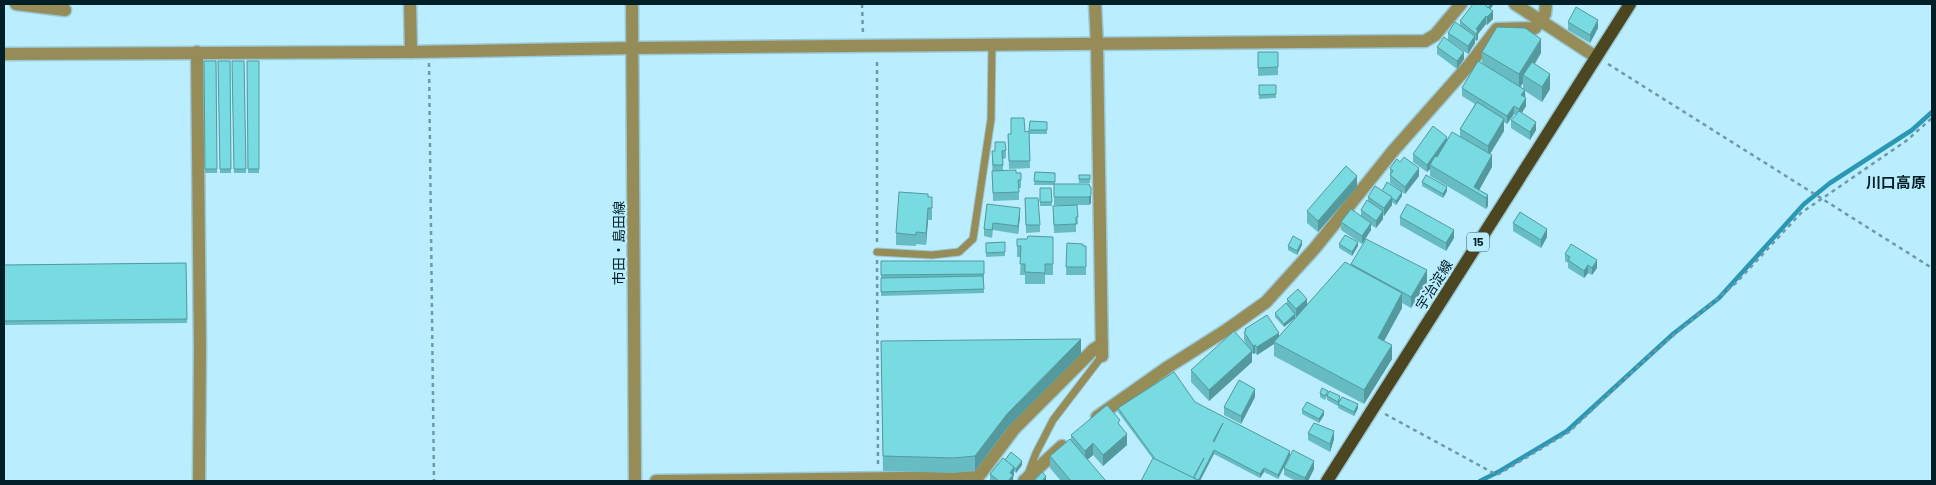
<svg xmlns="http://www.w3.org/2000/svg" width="1936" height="485" font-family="Barlow,'Noto Sans JP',sans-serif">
<rect width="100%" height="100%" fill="#baedfe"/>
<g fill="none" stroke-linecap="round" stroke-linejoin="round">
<!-- stream -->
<polyline stroke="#2a98b5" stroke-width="4.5" points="1480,481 1500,471 1567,431 1673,334 1719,298 1804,204 1830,183 1912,130 1932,112"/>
<!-- service casing -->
<g stroke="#99c8d7" stroke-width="9">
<g id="service">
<polyline points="877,252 932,255 959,252 973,239 991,119 992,45"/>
<polyline points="1028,474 1036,453 1053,420 1102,356"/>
</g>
</g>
<!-- minor casing -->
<g stroke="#99c8d7" stroke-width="15">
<g id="minor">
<polyline points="16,4 65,10"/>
<polyline points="410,4 411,52"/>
<polyline points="1095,4 1097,45 1102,356"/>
<polyline points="1515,4 1596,57"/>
<polyline points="197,52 200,349 199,481"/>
<polyline points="4,54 411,52 633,48 1425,41 1435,35 1461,4"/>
<polyline points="1097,417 1168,367 1228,329 1266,302 1315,248 1393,151 1470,64 1493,34 1497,29 1535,28 1545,14 1546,4"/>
<polyline points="656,481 978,477 1014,429 1094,349 1102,344"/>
<polyline points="1024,481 1062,446"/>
</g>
</g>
<!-- tertiary casing -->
<g stroke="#99c8d7" stroke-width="15">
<polyline id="tertiary" points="632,4 635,481"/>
</g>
<!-- primary casing -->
<g stroke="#99c8d7" stroke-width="15">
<polyline id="primary" points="1327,481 1630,4"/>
</g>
<!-- path -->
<g stroke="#6f99a7" stroke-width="2.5" stroke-dasharray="4 4" stroke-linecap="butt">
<polyline points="862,4 863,35"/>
<polyline points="429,63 434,481"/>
<polyline points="1608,64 1932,268"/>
<polyline points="877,242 877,58"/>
<polyline points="877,260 878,467"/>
<polyline points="1385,414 1497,475 1569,432 1649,356 1736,283 1801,213 1906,141 1932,118"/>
</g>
<!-- service -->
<use href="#service" stroke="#958c57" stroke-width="7"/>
<!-- minor -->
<use href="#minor" stroke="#958c57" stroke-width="12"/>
<!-- tertiary -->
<use href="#tertiary" stroke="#958c57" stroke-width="12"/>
<!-- primary -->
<use href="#primary" stroke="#4b4520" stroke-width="12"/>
</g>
<!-- wall -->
<g fill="#66bcc2" fill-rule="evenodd">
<polygon points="1473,4 1494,4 1490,9 1493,19 1487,25 1486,24 1478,34 1478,39 1476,41 1475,40 1475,43 1468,54 1451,42 1464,59 1457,69 1437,54 1437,47 1448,40 1448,33 1460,26 1460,21"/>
<polygon points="1568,22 1598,28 1590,43 1568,30"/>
<polygon points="1258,52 1278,52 1278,75 1258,76"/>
<path d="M1482,52L1541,53L1535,64L1550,89L1542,102L1525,91L1526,106L1522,113L1536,130L1530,140L1511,128V120L1516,115L1514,114L1507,124L1504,122V131L1490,154L1492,167L1479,190L1488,195V206L1486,209L1430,176V169L1427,172L1413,162V154L1447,140L1460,137V129L1475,104L1462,96V88L1482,64ZM1523,83V89L1520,87Z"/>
<polygon points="204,61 216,61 217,173 205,173"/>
<polygon points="218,61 230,61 231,173 220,173"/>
<polygon points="232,61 244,61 246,173 234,173"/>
<polygon points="247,61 259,61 259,173 248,173"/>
<polygon points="1259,85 1276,85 1276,98 1259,99"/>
<polygon points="1030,121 1047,122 1047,134 1029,134"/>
<polygon points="1029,131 1030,168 1009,169 1008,134"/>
<polygon points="995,142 1006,150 1006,158 1003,159 1003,171 1021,173 1021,188 1019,188 1019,200 993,201 992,151 995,151"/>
<polygon points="1390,168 1419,176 1405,194 1402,192 1402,196 1396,205 1392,202 1392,205 1384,216 1383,215 1383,219 1376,228 1371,225 1371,230 1362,244 1341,230 1341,222 1361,216 1361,210 1368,201 1368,197 1382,191 1400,190 1390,183"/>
<polygon points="1035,172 1055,173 1055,184 1089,184 1091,203 1089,205 1054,205 1054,185 1034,185"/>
<rect x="1079" y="175" width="11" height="8"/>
<polygon points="1422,182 1447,191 1443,198 1422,186"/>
<polygon points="1357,187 1318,232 1307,223 1307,211"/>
<polygon points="1040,188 1051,188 1052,206 1040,206"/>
<polygon points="928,197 932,208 932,220 928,220 926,245 916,244 916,246 896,245 896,233"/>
<polygon points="1025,198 1040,225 1040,232 1026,233"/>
<polygon points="987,204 1020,216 1018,234 993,230 992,238 984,236 984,229"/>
<polygon points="1077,205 1078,224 1076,225 1076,232 1054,233 1053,206"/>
<polygon points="1400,217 1454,238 1446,251 1400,225"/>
<polygon points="1513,223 1547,237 1541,248 1513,231"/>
<polygon points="1053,237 1053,275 1045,275 1045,284 1025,284 1025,275 1020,275 1021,257 1017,257 1017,239 1027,239"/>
<polygon points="1005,242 1005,256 986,257 986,243"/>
<polygon points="1067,243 1086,246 1086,275 1066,275"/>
<polygon points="1339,244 1358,246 1352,256 1339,248"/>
<polygon points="1302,245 1297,255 1288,250 1288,246"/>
<polygon points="1565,254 1597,268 1592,275 1588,273 1584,278 1568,268 1568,263 1565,261"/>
<polygon points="881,261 984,261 984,293 881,296"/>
<polygon points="186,263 187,323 4,325 4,265"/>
<polygon points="1351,264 1427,282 1411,308 1402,303 1402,308 1384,341 1392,359 1364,404 1274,356 1274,344 1257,355 1255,353 1253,354 1252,353 1252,362 1209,401 1191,382 1191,370 1247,346 1244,340 1244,332 1245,331 1245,329 1279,337 1296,317 1295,316 1295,318 1284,327 1275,317 1275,313 1287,304 1287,299 1307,304 1351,266"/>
<polygon points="881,341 1081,354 1007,428 975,471 954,473 883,471"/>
<polygon points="1320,393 1328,394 1358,408 1354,416 1338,408 1338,405 1338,406 1327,400 1327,396 1325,400 1320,397"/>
<polygon points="1255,397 1241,424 1224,415 1224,407"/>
<polygon points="1195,402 1290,455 1278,479 1264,472 1260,478 1214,454 1153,459 1118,412 1118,408"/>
<polygon points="1302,410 1324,415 1319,423 1302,414"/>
<polygon points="1120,426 1127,445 1103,466 1093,455 1087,460 1106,481 1061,481 1050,468 1050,456 1071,441 1071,435"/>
<polygon points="1308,433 1334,439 1330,452 1308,440"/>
<polygon points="1005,460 1022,465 1016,473 1014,471 1013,481 990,481 990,474"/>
<polygon points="1284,468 1314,469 1308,481 1296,481 1284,475"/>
</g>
<!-- shaded-wall -->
<g fill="#53999e">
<polygon points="1491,4 1494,4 1488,12 1488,8"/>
<polygon points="1493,11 1493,19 1487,25 1487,17"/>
<polygon points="1486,16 1486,24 1478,34 1478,39 1476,41 1476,29"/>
<polygon points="1598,20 1598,28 1590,43 1590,35"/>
<polygon points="1475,36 1475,43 1468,54 1468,46"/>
<polygon points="1541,39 1541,53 1526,77 1523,75 1523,83 1519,89 1519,74"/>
<polygon points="1464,52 1464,59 1457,69 1457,61"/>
<polygon points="1550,74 1550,89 1542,102 1542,87"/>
<polygon points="1525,90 1525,97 1521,95"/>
<polygon points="1526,98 1526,106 1519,117 1519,109"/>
<polygon points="1514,106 1514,114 1507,124 1507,116"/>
<polygon points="1504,119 1504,131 1488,157 1488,146"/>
<polygon points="1536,122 1536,130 1530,140 1530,132"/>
<polygon points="1447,137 1447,144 1432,166 1430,165 1430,169 1427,172 1427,165"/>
<polygon points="1492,155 1492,167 1478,192 1474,187"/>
<polygon points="1419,168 1419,176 1405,194 1405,187"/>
<polygon points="1357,176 1357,187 1318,232 1318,221"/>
<polygon points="1447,187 1447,191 1443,198 1443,194"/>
<polygon points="1402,192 1402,196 1396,205 1396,201"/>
<polygon points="1091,195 1091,203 1089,205 1089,197"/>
<polygon points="1488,195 1488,206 1486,209 1486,198"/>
<polygon points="1392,197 1392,205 1384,216 1384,208"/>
<polygon points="928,208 928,220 926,245 926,233"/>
<polygon points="1020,208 1020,216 1018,234 1018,226"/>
<polygon points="1383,211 1383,219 1376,228 1376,221"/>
<polygon points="1371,223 1371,230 1362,244 1362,236"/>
<polygon points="1547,229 1547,237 1541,248 1541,240"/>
<polygon points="1454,230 1454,238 1446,251 1446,243"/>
<polygon points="1302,241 1302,245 1297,255 1297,251"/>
<polygon points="1358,242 1358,246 1352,256 1352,252"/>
<polygon points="1597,260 1597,268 1592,275 1592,268"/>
<polygon points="1588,265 1588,273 1584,278 1584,271"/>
<polygon points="1427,270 1427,282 1411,308 1411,297"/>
<polygon points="1402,293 1402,308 1378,352 1378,338"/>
<polygon points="1307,299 1307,307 1296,317 1296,309"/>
<polygon points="1295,314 1295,318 1284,327 1284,324"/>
<polygon points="1279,333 1279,341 1274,342 1274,344 1257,355 1257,347"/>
<polygon points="1081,339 1081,354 1007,428 975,471 975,456 1007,414"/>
<polygon points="1255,345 1255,353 1253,354 1253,346"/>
<polygon points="1392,345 1392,359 1364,404 1364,390"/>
<polygon points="1252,351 1252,362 1209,401 1209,390"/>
<polygon points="1255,389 1255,397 1241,424 1241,416"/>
<polygon points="1358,404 1358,408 1354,416 1354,412"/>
<polygon points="1324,411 1324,415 1319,423 1319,419"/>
<polygon points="1334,431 1334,439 1330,452 1330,444"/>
<polygon points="1127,434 1127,445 1103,466 1103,455"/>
<polygon points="1093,443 1093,455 1085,462 1085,451"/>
<polygon points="1214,450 1214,454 1200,481 1198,481"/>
<polygon points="1290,451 1290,455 1278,479 1278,475"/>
<polygon points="1022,461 1022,465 1016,473 1016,469"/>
<polygon points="1314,461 1314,469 1308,481 1305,481 1305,478"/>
<polygon points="1014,467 1014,475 1013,477 1013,481 1008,481 1010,473"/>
<polygon points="1264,468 1264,472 1260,478 1260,474"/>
<polygon points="1046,476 1046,480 1045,481 1042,481"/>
</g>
<!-- building -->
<g fill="#77dbe1" stroke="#53999e" fill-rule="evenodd">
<polygon points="1473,4 1484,4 1493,11 1487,17 1486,16 1476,29 1478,31 1476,34 1460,21"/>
<polygon points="1484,4 1491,4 1488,8"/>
<polygon points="1576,7 1598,20 1590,35 1568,22"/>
<polygon points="1455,22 1475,36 1468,46 1448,33"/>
<polygon points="1497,27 1525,28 1541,39 1519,74 1482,52"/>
<polygon points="1444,37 1464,52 1457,61 1437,47"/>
<polygon points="1258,52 1278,52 1278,67 1258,68"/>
<polygon points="204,61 216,61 217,169 205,169"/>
<polygon points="218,61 230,61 231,169 220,169"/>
<polygon points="232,61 244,61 246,169 234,169"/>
<polygon points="247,61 259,61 259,169 248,169"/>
<polygon points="1478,61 1525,90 1521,95 1526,98 1519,109 1514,106 1507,116 1462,88"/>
<polygon points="1532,62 1550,74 1542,87 1523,75"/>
<polygon points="1259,85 1276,85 1276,94 1259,95"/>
<polygon points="1477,102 1504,119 1488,146 1460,129"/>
<polygon points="1519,111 1536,122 1530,132 1511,120"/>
<polygon points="1011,118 1024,118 1025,132 1029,131 1030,161 1009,161 1008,134 1011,134"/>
<polygon points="1030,121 1047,122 1047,130 1029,130"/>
<polygon points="1433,126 1447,137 1427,165 1413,154"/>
<polygon points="1452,132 1492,155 1474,187 1488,195 1486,198 1430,165 1435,156 1437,157"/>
<polygon points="995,142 1005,142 1006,150 1002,151 1003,165 993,165 992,151 995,151"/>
<polygon points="1404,157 1419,168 1405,187 1390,175 1393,171 1390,168 1397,159 1400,162"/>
<polygon points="1346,166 1357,176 1318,221 1307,211"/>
<polygon points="1016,170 1016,173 1021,173 1021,180 1018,180 1019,192 993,193 992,171"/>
<polygon points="1035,172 1055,173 1055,182 1034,181"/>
<rect x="1079" y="175" width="11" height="4"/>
<polygon points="1426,175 1447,187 1443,194 1422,182"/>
<polygon points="1387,182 1402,192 1396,201 1382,191"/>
<polygon points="1054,184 1089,184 1090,187 1091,187 1091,195 1089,197 1054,197"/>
<polygon points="1375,186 1392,197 1384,208 1368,197"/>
<polygon points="1040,188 1051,188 1052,202 1040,202"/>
<polygon points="899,192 928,194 928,197 932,197 932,208 928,208 926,233 916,232 916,235 896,233"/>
<polygon points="1025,198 1038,198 1040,225 1026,225"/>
<polygon points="1367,200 1383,211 1376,221 1361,210"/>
<polygon points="987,204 1020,208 1018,226 993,223 992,230 984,229"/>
<polygon points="1407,204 1454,230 1446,243 1400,217"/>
<polygon points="1077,205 1078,217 1076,217 1076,224 1054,225 1053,206"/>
<polygon points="1351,209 1371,223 1362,236 1341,222"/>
<polygon points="1520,212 1547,229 1541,240 1513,223"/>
<polygon points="1345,235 1358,242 1352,252 1339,244"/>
<polygon points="1028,236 1053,237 1053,264 1045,264 1045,273 1025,272 1025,264 1020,264 1021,246 1017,246 1017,239 1027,239"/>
<polygon points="1293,236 1302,241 1297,251 1288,246"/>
<polygon points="1366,239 1427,270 1411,297 1351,264"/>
<polygon points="1005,242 1005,252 986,253 986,243"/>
<polygon points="1067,243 1083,244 1083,246 1086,246 1086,267 1066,267"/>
<polygon points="1571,244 1597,260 1592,268 1588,265 1584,271 1568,260 1570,257 1565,254"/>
<polygon points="881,261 984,261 984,274 881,275"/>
<polygon points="1345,262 1402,293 1378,338 1392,345 1364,390 1274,342"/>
<polygon points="186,263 187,319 4,321 4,265"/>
<polygon points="983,276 984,289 881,292 881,278"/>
<polygon points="1298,289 1307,299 1296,309 1287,299"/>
<polygon points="1286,303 1295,314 1284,324 1275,313"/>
<polygon points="1267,315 1279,333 1257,347 1255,345 1253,346 1244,332 1246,331 1245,329"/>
<polygon points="1234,331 1252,351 1209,390 1191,370"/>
<polygon points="1081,339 1007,414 975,456 954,458 883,456 881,341"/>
<path d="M1174,372L1195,402L1290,451L1278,475L1264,468L1260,474L1214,450L1198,481L1194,478L1204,458L1193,478L1155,459L1118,408ZM1223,423L1214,442L1213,441Z"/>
<polygon points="1239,380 1255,389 1241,416 1224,407"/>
<polygon points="1322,388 1328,391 1325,396 1320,393"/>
<polygon points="1329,391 1340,396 1338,402 1327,396"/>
<polygon points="1342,397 1358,404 1354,412 1338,404"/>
<polygon points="1307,402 1324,411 1319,419 1302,410"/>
<polygon points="1107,405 1120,420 1118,423 1127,434 1103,455 1093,443 1085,451 1071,435"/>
<polygon points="1314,423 1334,431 1330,444 1308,433"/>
<polygon points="1070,439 1106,481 1071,481 1050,456"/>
<polygon points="1293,450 1314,461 1305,478 1284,468"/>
<polygon points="1011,452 1022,461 1016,469 1005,460"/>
<polygon points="1003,458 1014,467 1010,473 1013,475 1008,481 999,481 990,474"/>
<polygon points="1153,458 1200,481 1141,481"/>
<polygon points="1042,472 1046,476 1042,481 1034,481"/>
</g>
<g text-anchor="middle" stroke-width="4.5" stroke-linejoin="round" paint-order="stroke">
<!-- shield labels -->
<rect fill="#baedfe" stroke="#395d68" stroke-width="1" x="1467" y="232.5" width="22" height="19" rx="4"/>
<g font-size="12" font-weight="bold" fill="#021f27">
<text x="1478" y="246">15</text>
</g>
<!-- street labels -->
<g font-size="14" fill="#021f27" stroke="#baedfe">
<text transform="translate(619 243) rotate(-90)" y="5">市田・島田線</text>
<text transform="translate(1434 285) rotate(-58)" y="5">宇治淀線</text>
</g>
<!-- neighbourhood labels -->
<g font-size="15" font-weight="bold" fill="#021f27" stroke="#baedfe">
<text x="1896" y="188">川口高原</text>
</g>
</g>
<!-- border -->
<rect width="1936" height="485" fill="none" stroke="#021f27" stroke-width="10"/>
</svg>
